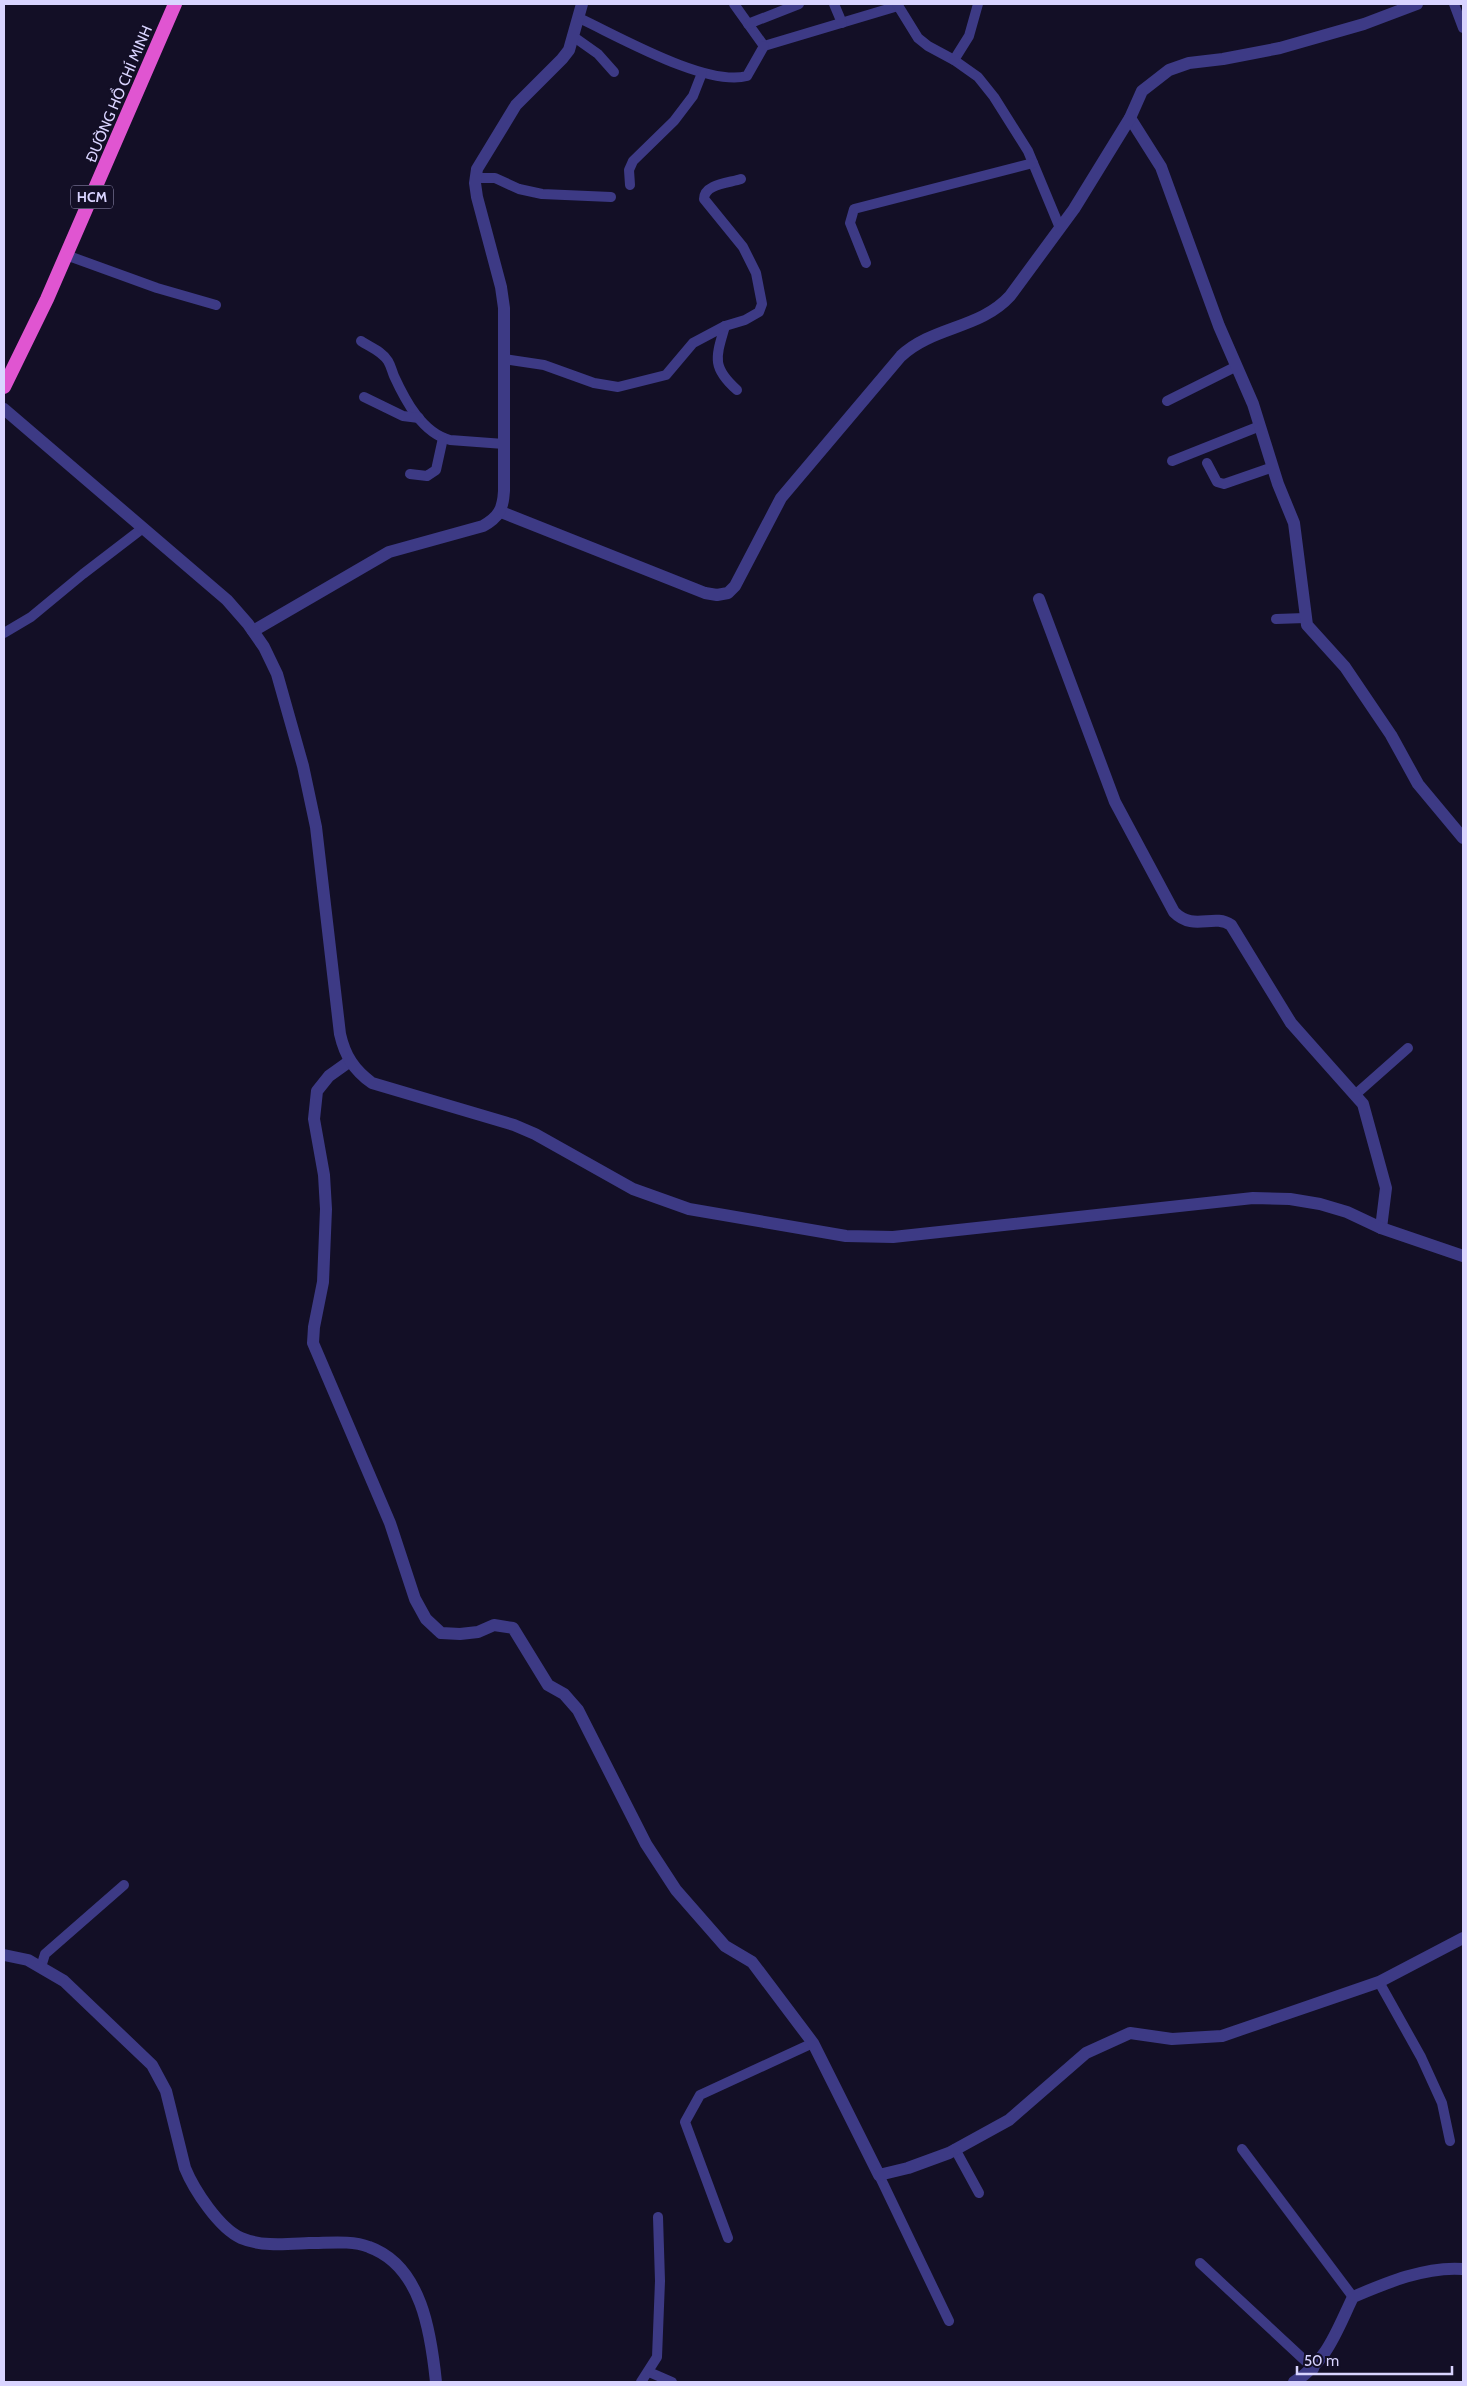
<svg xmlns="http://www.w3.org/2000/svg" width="1467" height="2386" font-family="Cabin,sans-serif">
<rect width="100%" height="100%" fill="#130f26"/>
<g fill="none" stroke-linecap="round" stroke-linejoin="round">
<!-- service -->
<g stroke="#3d3a85" stroke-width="10">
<polyline points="734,4 764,46 898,6"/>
<polyline points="834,4 842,23"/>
<polyline points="897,4 918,38 928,46 954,60 978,77 994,97 1028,151 1060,228"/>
<polyline points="1454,4 1463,28"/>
<path d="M579,18C618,36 706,87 747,76L764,46"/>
<polyline points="748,24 799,4"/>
<polyline points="574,37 598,54 614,72"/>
<polyline points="954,60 969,36 978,4"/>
<polyline points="475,178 495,178 519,189 542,194 611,197"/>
<polyline points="630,185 629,170 633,161 674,121 693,96 702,73"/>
<polyline points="66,255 157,288 216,305"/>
<polyline points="866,263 850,223 854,209 1033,163"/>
<path d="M725,326C716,357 711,367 737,390"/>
<path d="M361,341C370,347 382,351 388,361C391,366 392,371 394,376C405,400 422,433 450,440L504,444"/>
<path d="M504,359L544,365L594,383L618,387L666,375L693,343L725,326L745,320L759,312L762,304L756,273L743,247L704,199C704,184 729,183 741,179"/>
<polyline points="364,397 403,416 419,418"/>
<polyline points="1167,401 1237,366"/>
<polyline points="1172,461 1260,426"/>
<polyline points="1207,463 1217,482 1224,484 1273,467"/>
<polyline points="410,474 427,476 436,470 443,438"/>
<polyline points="1276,619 1305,618"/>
<polyline points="4,633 31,617 83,574 143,528"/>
<polyline points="1356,1094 1408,1048"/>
<polyline points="41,1967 45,1954 124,1885"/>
<polyline points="1379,1982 1421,2057 1442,2103 1450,2141"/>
<polyline points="955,2149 979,2193"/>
<polyline points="1242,2149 1353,2297"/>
<polyline points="879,2175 949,2321"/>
<polyline points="728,2238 685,2122 700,2095 813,2043"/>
<polyline points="1200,2263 1314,2369"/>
<polyline points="649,2372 672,2382"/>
<polyline points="641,2382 657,2357 660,2281 658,2217"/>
</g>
<!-- minor -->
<g stroke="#3d3a85" stroke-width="12">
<polyline points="1130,118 1161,167 1219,326 1253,404 1278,484 1294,523 1307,625 1345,667 1391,735 1418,784 1463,838"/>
<path d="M501,512L705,593L717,595L728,593L735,586L781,498L901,356C933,326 980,329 1010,296L1074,209L1130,118L1142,91L1169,70L1189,63L1223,59L1280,48L1364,24L1417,4"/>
<path d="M1039,599L1115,802L1174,912C1194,932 1213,913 1231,925L1291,1023L1363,1104L1386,1188L1381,1228"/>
<path d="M253,631L389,552L483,526C499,517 503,509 504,491V308L501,287L477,197L475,183L477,169L516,105L562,59L569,50L582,4"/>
<polyline points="350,1061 329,1076 317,1091 314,1119 324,1175 326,1209 323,1282 314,1327 313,1343 390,1523 415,1599 426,1619 441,1633 460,1634 478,1632 494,1625 513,1628 548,1685 564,1694 578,1710 646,1844 676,1890 725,1946 752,1962 813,2043 879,2175 908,2168 949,2153 1009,2120 1086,2053 1130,2033 1172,2039 1222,2036 1379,1982 1463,1938"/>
<path d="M4,1955L28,1960L64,1981L152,2065L166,2091L185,2168C194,2190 219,2228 241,2238C262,2247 287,2244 309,2243C329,2243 351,2240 369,2247C422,2266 431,2334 436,2382"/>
</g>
<!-- tertiary -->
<g stroke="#3d3a85" stroke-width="12">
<path d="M4,409L227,600L248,624L264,647L277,674L303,766L316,827L340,1034C345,1056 354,1070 372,1083L514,1125L535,1134L633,1189L689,1209L846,1236L893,1237L1253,1198L1290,1199L1320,1204L1347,1212L1381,1228L1463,1256"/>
<path d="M1294,2382C1327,2362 1337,2330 1353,2297C1386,2283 1426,2266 1463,2269"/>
</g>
<!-- trunk -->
<polyline stroke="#e055d1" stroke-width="14" points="4,387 47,299 175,4"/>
</g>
<g text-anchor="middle" stroke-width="4" stroke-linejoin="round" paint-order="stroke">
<!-- shield labels -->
<rect fill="#130f26" stroke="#9e99be" stroke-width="1" x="71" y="185.5" width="42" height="23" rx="4"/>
<g font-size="14" font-weight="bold" fill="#d9d4ff">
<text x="92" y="202">HCM</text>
</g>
<!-- street labels -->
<g font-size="15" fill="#d9d4ff" stroke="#130f26">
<text transform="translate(119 94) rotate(-67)" y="5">ĐƯỜNG HỒ CHÍ MINH</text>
</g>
</g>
<!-- border -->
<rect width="1467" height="2386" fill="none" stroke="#d9d4ff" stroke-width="10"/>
<!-- scale -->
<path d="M1297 2366v8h155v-8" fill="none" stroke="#d9d4ff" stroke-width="2.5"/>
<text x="1304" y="2366" font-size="15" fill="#d9d4ff" stroke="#130f26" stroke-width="4" paint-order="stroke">50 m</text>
</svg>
